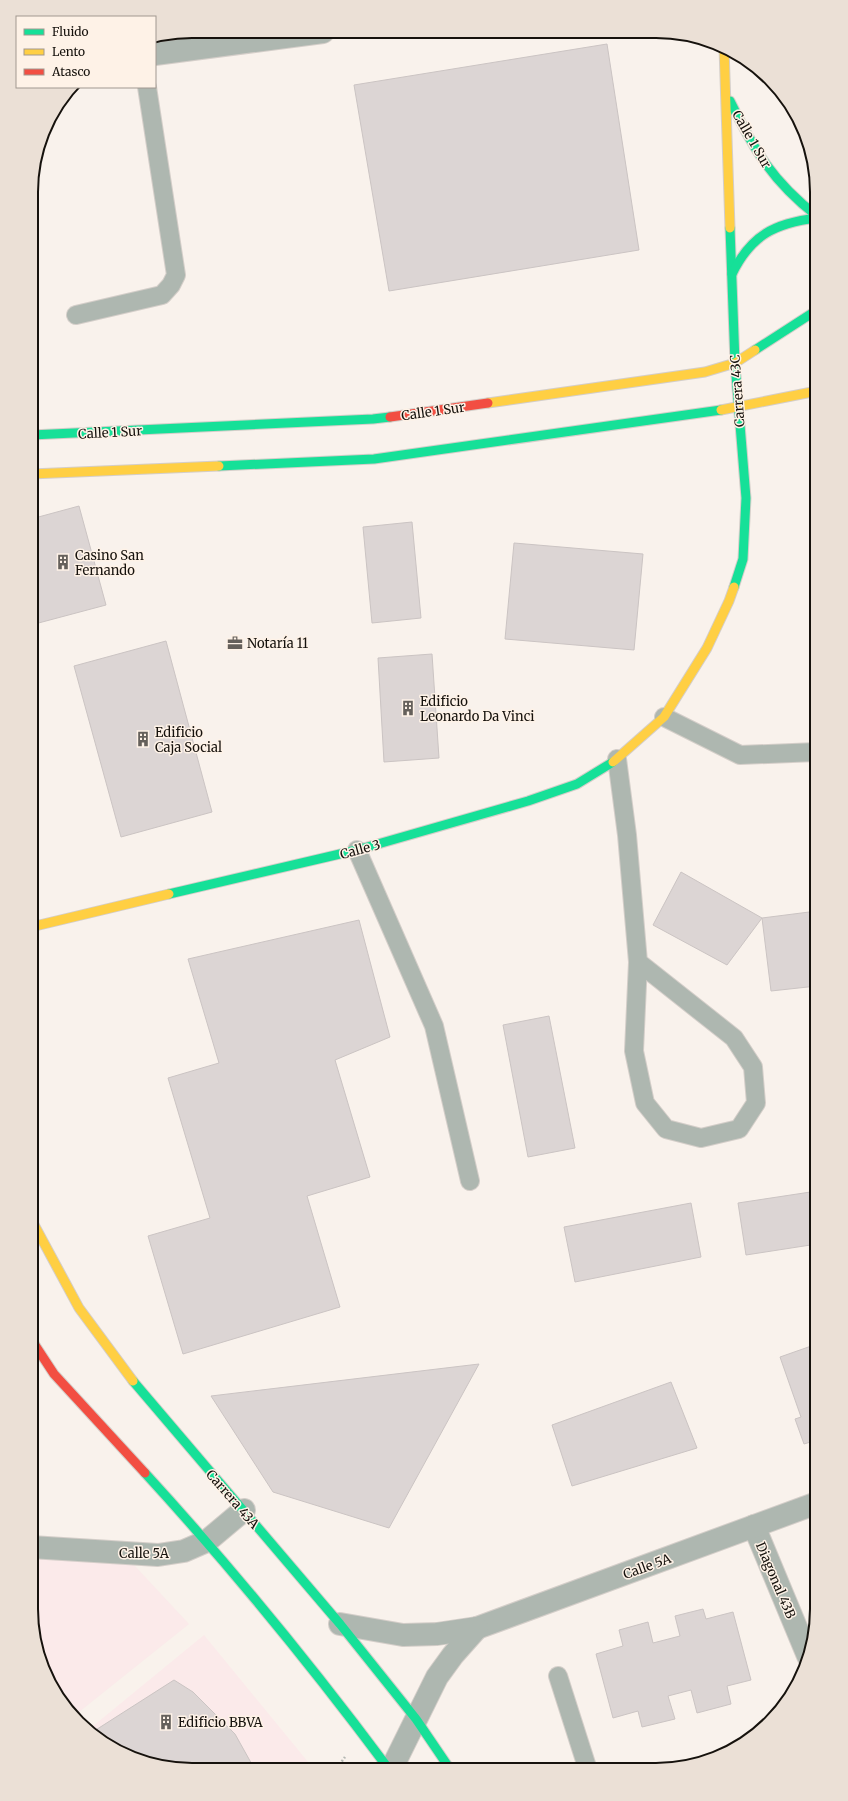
<svg xmlns="http://www.w3.org/2000/svg" width="848" height="1801" font-family="Merriweather,serif">
<rect width="100%" height="100%" fill="#f9f2ec"/>
<!-- commercial -->
<g fill="#fbeaea">
<polygon points="31,1558 134,1565 189,1624 74,1716 53,1689 37,1651 31,1609"/>
<polygon points="204,1635 313,1768 161,1767 121,1753 87,1731"/>
</g>
<!-- building -->
<g fill="#dcd5d4" stroke="#cbc4c3">
<polygon points="607,44 639,250 389,291 354,85"/>
<polygon points="79,506 106,605 31,625 31,519"/>
<polygon points="412,522 421,618 372,623 363,527"/>
<polygon points="514,543 643,554 634,650 505,639"/>
<polygon points="166,641 212,812 121,837 74,666"/>
<polygon points="432,654 439,758 384,762 378,658"/>
<polygon points="681,872 762,918 727,965 653,925"/>
<polygon points="817,911 817,986 771,991 762,918"/>
<polygon points="359,920 390,1037 335,1060 370,1177 307,1196 340,1307 183,1354 148,1236 210,1218 168,1078 219,1063 188,959"/>
<polygon points="549,1016 575,1148 528,1157 503,1025"/>
<polygon points="817,1191 817,1244 746,1255 738,1203"/>
<polygon points="691,1203 701,1257 575,1282 564,1227"/>
<polygon points="817,1344 817,1440 804,1444 795,1419 801,1417 780,1357"/>
<polygon points="479,1364 389,1528 273,1492 211,1396"/>
<polygon points="671,1382 697,1448 572,1486 552,1425"/>
<polygon points="703,1609 706,1619 733,1612 751,1680 727,1686 731,1704 697,1713 691,1690 668,1696 675,1719 642,1727 638,1711 613,1718 596,1654 623,1646 619,1630 648,1622 653,1643 680,1636 675,1616"/>
<polygon points="174,1680 193,1692 235,1734 254,1768 161,1767 121,1753 91,1733"/>
</g>
<g fill="none" stroke-linecap="round" stroke-linejoin="round">
<!-- lane casing -->
<g stroke="#d4cec9" stroke-width="20">
<g id="lane">
<polyline points="76,315 162,295 171,285 176,275 147,87"/>
<polyline points="664,717 740,755 817,752"/>
<polyline points="617,759 627,835 638,962 634,1051 645,1103 666,1129 701,1138 739,1129 756,1103 753,1067 734,1038 638,962"/>
<polyline points="357,850 434,1026 470,1181"/>
<polyline points="558,1676 588,1770"/>
</g>
</g>
<!-- street casing -->
<g stroke="#d4cec9" stroke-width="24">
<g id="street">
<polyline points="155,54 323,32"/>
<polyline points="754,1526 808,1656"/>
<polyline points="31,1547 158,1555 184,1551 207,1541 244,1510"/>
<polyline points="340,1624 403,1635 437,1634 477,1628 817,1503"/>
<polyline points="392,1768 437,1677 453,1655 477,1628"/>
</g>
</g>
<!-- fast casing -->
<g stroke="#d4cec9" stroke-width="11">
<g id="fast">
<path d="M730,101C754,150 773,182 817,216"/>
<polyline points="730,228 735,363 746,498 743,559 734,587"/>
<path d="M732,274C751,235 775,223 817,218"/>
<polyline points="755,350 817,310"/>
<polyline points="31,435 373,419 390,417"/>
<polyline points="219,466 374,459 721,410"/>
<polyline points="169,894 357,850 528,801 577,784 613,762"/>
<polyline points="133,1381 340,1624 416,1719 450,1769"/>
<path d="M145,1473C231,1567 312,1666 388,1768"/>
</g>
</g>
<!-- slow casing -->
<g stroke="#d4cec9" stroke-width="11">
<g id="slow">
<polyline points="724,47 730,228"/>
<polyline points="488,403 705,372 735,363 755,350"/>
<polyline points="721,410 817,391"/>
<polyline points="31,474 219,466"/>
<polyline points="613,762 664,717 707,648 729,601 734,587"/>
<polyline points="31,927 169,894"/>
<polyline points="31,1219 79,1308 133,1381"/>
</g>
</g>
<!-- jam casing -->
<g stroke="#d4cec9" stroke-width="11">
<g id="jam">
<polyline points="390,417 488,403"/>
<polyline points="31,1339 54,1374 145,1473"/>
</g>
</g>
<!-- path -->
<polyline stroke="#b4b7b2" stroke-width="2.5" stroke-dasharray="2 2" stroke-linecap="butt" points="337,1768 345,1757"/>
<!-- lane -->
<use href="#lane" stroke="#aeb7b0" stroke-width="18"/>
<!-- street -->
<use href="#street" stroke="#aeb7b0" stroke-width="22"/>
<!-- fast -->
<use href="#fast" stroke="#16e098" stroke-width="9"/>
<!-- slow -->
<use href="#slow" stroke="#ffcf43" stroke-width="9"/>
<!-- jam -->
<use href="#jam" stroke="#f24e42" stroke-width="9"/>
</g>
<!-- icons -->
<defs>
<g id="building-bare" transform="scale(1.2)"><path d="M-4-6H4V6H1V3H-1V6H-4ZM-2.5-4.3h1.7v1.8h-1.7ZM.8-4.3h1.7v1.8H.8ZM-2.5-1h1.7V.8h-1.7ZM.8-1h1.7V.8H.8Z" fill="#65605b" stroke="#fef2e7" stroke-width="2.5" paint-order="stroke"/></g>
<g id="office-bare" transform="scale(1.2)"><path d="M-6-3h4V-5.5h4V-3h4V5H-6ZM-1-4.5V-3h2v-1.5ZM-6 0V1H6V0Z" fill="#65605b" stroke="#fef2e7" stroke-width="2.5" paint-order="stroke"/></g>
</defs>
<g fill-rule="evenodd">
<use href="#building-bare" x="63" y="562"/>
<use href="#office-bare" x="235" y="643"/>
<use href="#building-bare" x="408" y="708"/>
<use href="#building-bare" x="143" y="739"/>
<use href="#building-bare" x="166" y="1722"/>
</g>
<g text-anchor="middle" stroke-width="3" stroke-linejoin="round" paint-order="stroke">
<!-- street labels -->
<g font-size="13" fill="#16120d" stroke="#fef2e7">
<text transform="translate(752 139) rotate(60)" y="5">Calle 1 Sur</text>
<text transform="translate(737 391) rotate(-94)" y="5">Carrera 43C</text>
<text transform="translate(433 411) rotate(-8)" y="5">Calle 1 Sur</text>
<text transform="translate(110 432) rotate(-3)" y="5">Calle 1 Sur</text>
<text transform="translate(360 849) rotate(-15)" y="5">Calle 3</text>
<text transform="translate(233 1499) rotate(49)" y="5">Carrera 43A</text>
<text x="144" y="1558">Calle 5A</text>
<text transform="translate(647 1566) rotate(-20)" y="5">Calle 5A</text>
<text transform="translate(776 1580) rotate(67)" y="5">Diagonal 43B</text>
</g>
<!-- poi labels -->
<g font-size="13" fill="#16120d" stroke="#fef2e7" text-anchor="start">
<text x="75" y="560">Casino San<tspan x="75" dy="15">Fernando</tspan></text>
<text x="247" y="648">Notaría 11</text>
<text x="420" y="706">Edificio<tspan x="420" dy="15">Leonardo Da Vinci</tspan></text>
<text x="155" y="737">Edificio<tspan x="155" dy="15">Caja Social</tspan></text>
<text x="178" y="1727">Edificio BBVA</text>
</g>
</g>
<!-- crop -->
<path d="M0 0H848V1801H0ZM192 38H656A154 154 0 0 1 810 192V1609A154 154 0 0 1 656 1763H192A154 154 0 0 1 38 1609V192A154 154 0 0 1 192 38Z" fill="#ebe0d6" fill-rule="evenodd"/>
<path fill="none" stroke="#16120d" stroke-width="2" d="M192 38H656A154 154 0 0 1 810 192V1609A154 154 0 0 1 656 1763H192A154 154 0 0 1 38 1609V192A154 154 0 0 1 192 38Z"/>
<!-- legend -->
<rect x="16" y="16" width="140" height="72" fill="#fef2e7" stroke="#a19890"/>
<rect x="24" y="29" width="20" height="6" fill="#16e098" stroke="#a19890"/>
<text x="52" y="36" font-size="12" fill="#16120d">Fluido</text>
<rect x="24" y="49" width="20" height="6" fill="#ffcf43" stroke="#a19890"/>
<text x="52" y="56" font-size="12" fill="#16120d">Lento</text>
<rect x="24" y="69" width="20" height="6" fill="#f24e42" stroke="#a19890"/>
<text x="52" y="76" font-size="12" fill="#16120d">Atasco</text>
</svg>
